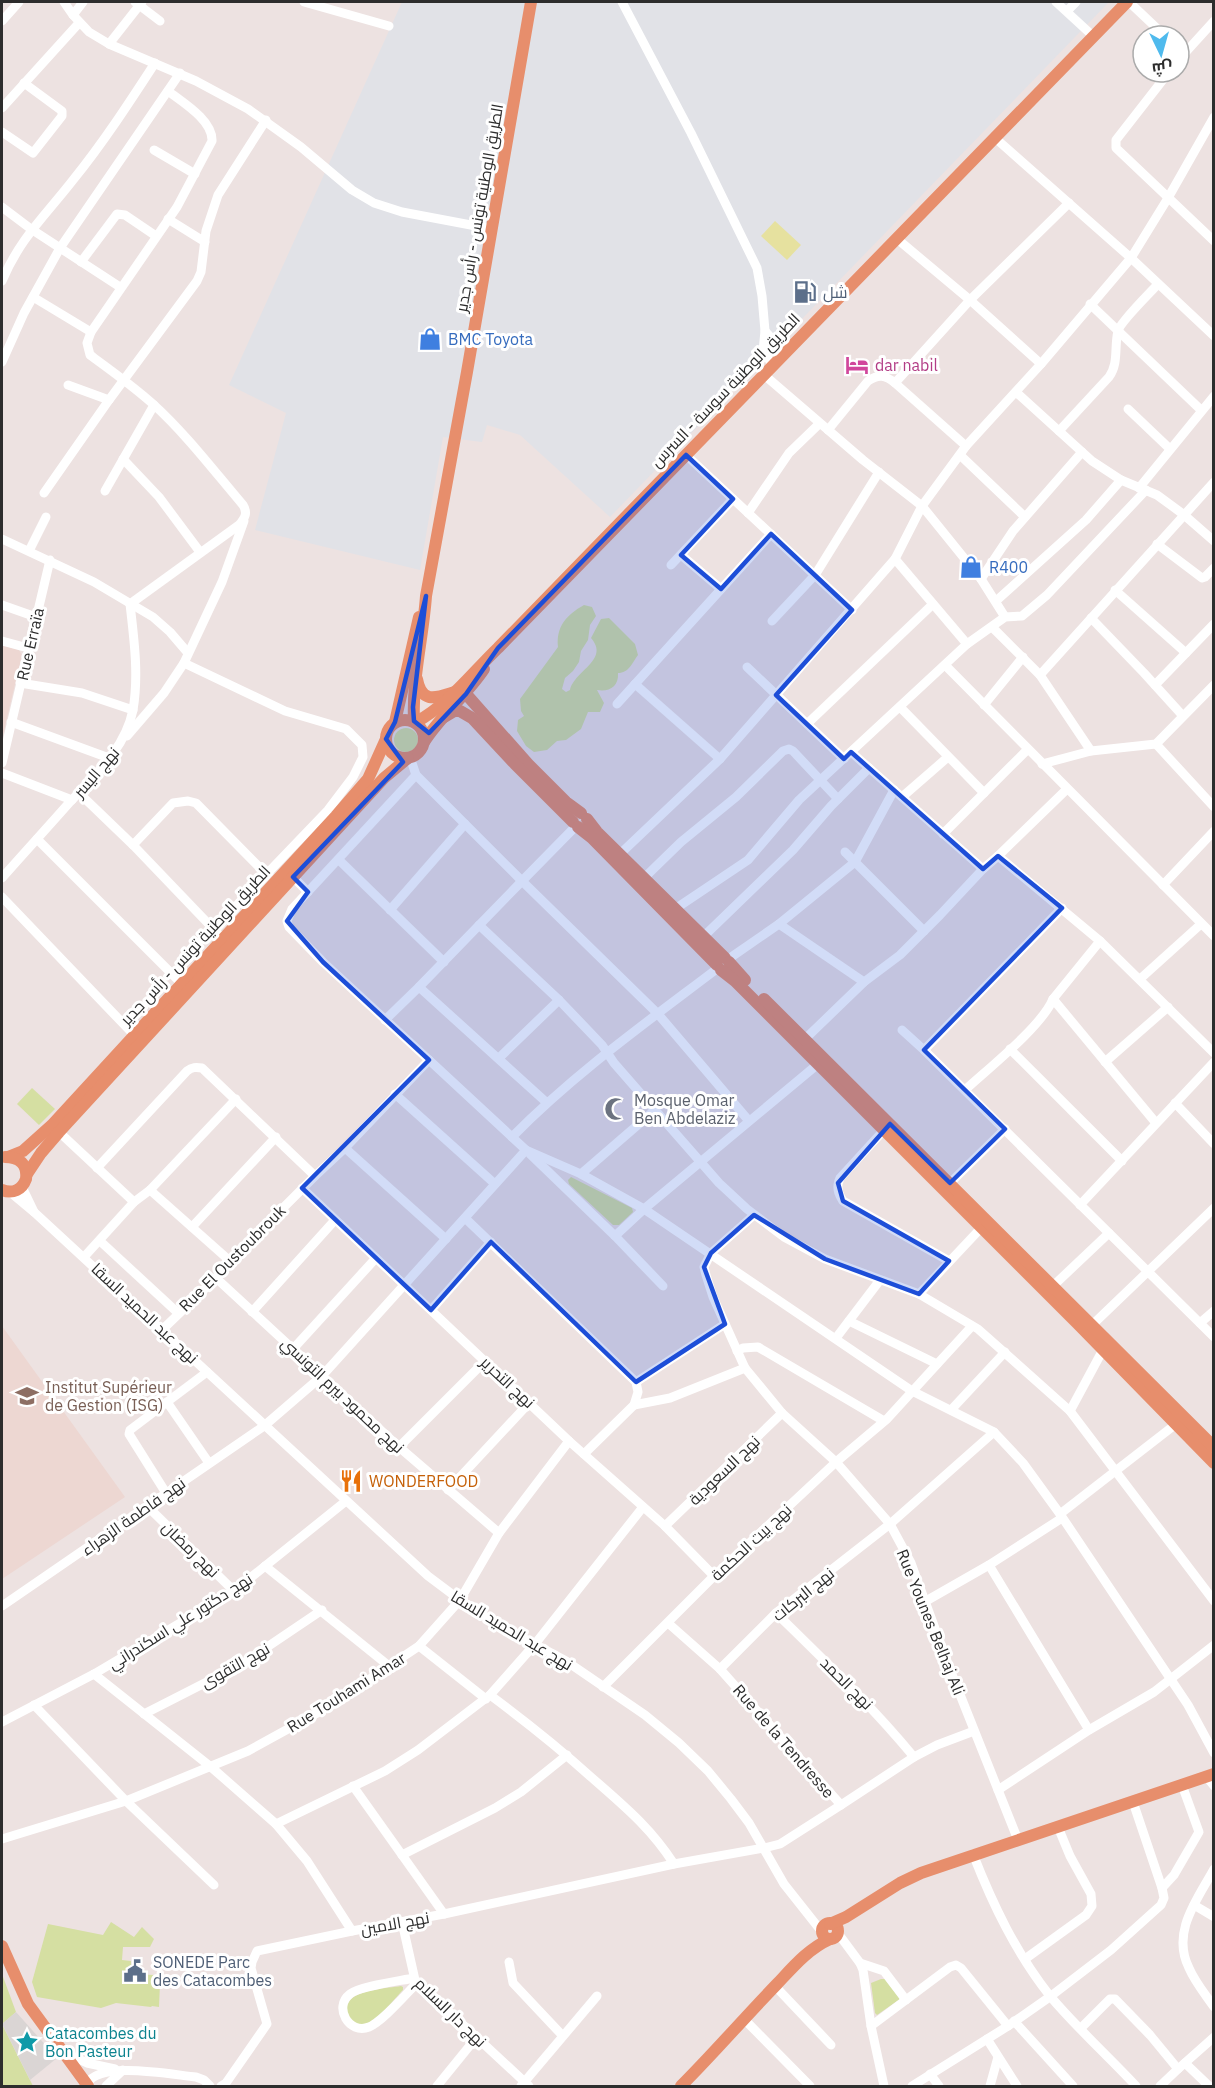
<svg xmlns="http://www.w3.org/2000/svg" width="1215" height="2088" font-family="'IBM Plex Sans',Cairo,sans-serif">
<rect width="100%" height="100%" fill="#ede2e1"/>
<!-- industrial -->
<polygon fill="#e1e2e7" points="402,2 1109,2 610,517 520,435 487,425 482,442 443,437 420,570 255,530 286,413 229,385"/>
<!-- education -->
<g fill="#edd7d2">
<polygon points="2,645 19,650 22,655 2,739"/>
<polygon points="2,1326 125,1497 2,1579"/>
</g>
<!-- green -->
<g fill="#d5dfa2">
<path d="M584,605L592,607L596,616L590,625L588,640L581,651L579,662L573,671L565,678L562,689L566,692L570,690C575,670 610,660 591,638L601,619L609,618L635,644L638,655C632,663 629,673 618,673C619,687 609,692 597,690L604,703L600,712H588L581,729L566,740L557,741L547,750L534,752L526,746L517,731L518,720L524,716L521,711L520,699L558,647C556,627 566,615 584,605Z"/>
<circle cx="406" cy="740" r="12"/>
<polygon points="32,1088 55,1109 39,1125 17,1104"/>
<polygon points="571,1177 632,1208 633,1212 619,1225 613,1225 569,1184 568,1180"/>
<polygon points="111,1922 134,1937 142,1927 154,1939 150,1947 123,1947 122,1960 131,1961 131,1974 154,1975 160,1984 159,2007 152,2006 151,2007 116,2003 101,2008 37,1997 32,1982 48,1924 103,1935"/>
<polygon points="2,1974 16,2012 2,2024 33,2086 2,2086"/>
<polygon points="881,1979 885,1979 900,1999 877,2015 875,2013 871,1983"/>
<path d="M401,1986L403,1987V1990C394,1999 376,2023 364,2025C351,2027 340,2008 351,1999C360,1990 388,1988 401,1986Z"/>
</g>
<!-- pitch -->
<polygon fill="#e6e19f" points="775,221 801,245 787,260 761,236"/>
<!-- plaza -->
<polygon fill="#dad5d4" points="16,2012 57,2058 30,2080 2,2024"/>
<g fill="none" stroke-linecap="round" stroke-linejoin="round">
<!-- minor -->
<g stroke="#fff" stroke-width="9">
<polyline points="64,2 73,15 89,32 109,44 196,81 248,109 301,147 352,190 374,203 402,212 492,229"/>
<polyline points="135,2 160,21"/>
<polyline points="304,2 389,26"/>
<polyline points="622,2 691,133 757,268 762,296 765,331 763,351 772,364"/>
<polyline points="1056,2 1093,36"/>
<polyline points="1129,2 1165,36"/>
<polyline points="1067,11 1076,2"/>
<polyline points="73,15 83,2"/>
<polyline points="2,21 19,2"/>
<polyline points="109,44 142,2"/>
<polyline points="1184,54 1214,21"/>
<polyline points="1169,72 1116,140 1116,148 1214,241"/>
<polyline points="2,108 79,23"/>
<polyline points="2,132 33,153 62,116 62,111 24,83"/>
<polyline points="994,137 1131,258 1214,336"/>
<polyline points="154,150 195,174"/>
<polyline points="2,207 31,229 120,287"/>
<polyline points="168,219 205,242"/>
<polyline points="896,238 970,300 1041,364"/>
<polyline points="81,262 117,214 125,215 156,236"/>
<path d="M2,281C20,238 45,216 73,180C103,143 129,103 155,63"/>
<polyline points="33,297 91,332"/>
<polyline points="1090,304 1201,410"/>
<polyline points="765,331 784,352"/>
<polyline points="2,362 24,313 60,248 180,73"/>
<polyline points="763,374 863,460 922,506 981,579 1005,617"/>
<polyline points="895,383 970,300 1069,203"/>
<polyline points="68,385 109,400"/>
<polyline points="1016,392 1092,461 1121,480 1157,495 1183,514 1214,541"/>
<polyline points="1128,409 1170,449"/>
<path d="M828,430L868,381C879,374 885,375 895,383L966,446"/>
<path d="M1059,431L1109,377C1119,363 1114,347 1118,331C1120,322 1151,292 1158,284"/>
<polyline points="686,455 852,610"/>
<polyline points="960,455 1025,517"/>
<polyline points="123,459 159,497 200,552"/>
<polyline points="1139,488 1214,396"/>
<polyline points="105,491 154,405"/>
<polyline points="44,493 109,400 197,281 201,272 206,231 218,195 266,120"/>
<polyline points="748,513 789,453 819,424"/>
<polyline points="2,539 94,582 153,617 170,632 188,653"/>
<polyline points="1157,544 1202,578 1205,577 1214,568"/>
<polyline points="29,551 46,517"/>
<polyline points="681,555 721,589"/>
<polyline points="895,559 967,644"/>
<polyline points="671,565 733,499"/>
<polyline points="981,579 1013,531 1082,452"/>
<polyline points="1115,590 1186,653"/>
<polyline points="996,601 1086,520 1121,480"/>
<path d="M130,604L239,525C245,518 248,513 243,505C214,471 186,434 153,404C133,386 112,371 90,355L87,343L91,332L177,207L212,141C213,120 182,102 168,91"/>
<polyline points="2,605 36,617"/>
<polyline points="1091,618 1144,673 1183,716"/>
<polyline points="772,621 815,575 879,472"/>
<polyline points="992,627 1040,675 1214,482"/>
<polyline points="2,641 28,648"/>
<polyline points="184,663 285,711 346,729 362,745 363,757 353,777 328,810 213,930"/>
<polyline points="945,665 1214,936"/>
<polyline points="747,667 844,759"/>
<polyline points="1040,675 1091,751"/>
<polyline points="20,683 82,693 133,710"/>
<polyline points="635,684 720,759"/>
<polyline points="1155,685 1214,624"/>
<polyline points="617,704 771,534"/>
<polyline points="984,705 1023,657"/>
<polyline points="900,707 984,793"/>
<polyline points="11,722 109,758"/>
<polyline points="807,724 933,604"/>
<polyline points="127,736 164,693 184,663 222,582 244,521"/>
<polyline points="1156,744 1214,807"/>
<polyline points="851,752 983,869"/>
<polyline points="410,757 416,775 522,881 576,826"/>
<polyline points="2,763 50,560"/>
<polyline points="1042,764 1091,751 1156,744 1214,685"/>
<polyline points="2,773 72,800"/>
<polyline points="416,775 292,909 287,921 289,927 323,962 429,1060"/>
<polyline points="79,793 133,845 223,939"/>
<polyline points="902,797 948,757"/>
<polyline points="943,834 1027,750"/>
<polyline points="37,839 182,984"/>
<polyline points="133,845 173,803 188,801 196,803 266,874"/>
<polyline points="845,852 924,931"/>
<polyline points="620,854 720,759 895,559 922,506 966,446 1041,364 1131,258 1168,198 1214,117"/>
<polyline points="998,856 1100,941 1214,1053"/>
<polyline points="339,860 444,962"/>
<polyline points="293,877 308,892"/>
<path d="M2,878C24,853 47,828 69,803C95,775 125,749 133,710C139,675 134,639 130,604"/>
<polyline points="644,878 681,842 736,797 783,751 789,749 793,751 838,799"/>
<polyline points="1163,885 1214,831"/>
<polyline points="2,897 135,1036"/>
<polyline points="675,909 748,860 799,800 967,644 1005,617 1022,616 1047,595 1146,490"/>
<polyline points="390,910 465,824"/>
<polyline points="779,924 864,982"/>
<polyline points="479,925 559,1000 602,1045 614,1063 655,1110 719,1183 747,1209 784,1237 825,1259 919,1294 978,1329 1070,1411 1214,1601"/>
<polyline points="703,937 793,850 831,806 869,768"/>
<polyline points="727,960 779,924 855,862 894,790"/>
<polyline points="1140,979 1201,924"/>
<polyline points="1053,999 1156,1123"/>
<polyline points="385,1020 419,987"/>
<polyline points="902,1030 924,1050 1062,908"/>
<polyline points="805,1039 864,982 900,955 940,915 983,869 998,856 1067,789"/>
<polyline points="1010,1049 1122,1161"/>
<polyline points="924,1050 1214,1337"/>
<polyline points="499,1058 559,1000"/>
<polyline points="1105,1062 1168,1007"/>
<path d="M965,1090C989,1068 1042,1026 1053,999L1100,941"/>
<polyline points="395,1094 495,1184"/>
<polyline points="546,1102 419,987 522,881 658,1014 749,1121"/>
<polyline points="1175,1103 1214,1144"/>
<path d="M884,1130L840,1178C836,1187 838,1193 843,1201L949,1261"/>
<polyline points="59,1132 134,1202"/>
<path d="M512,1137C575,1073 647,1022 718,968"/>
<polyline points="345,1148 446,1239"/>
<polyline points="526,1150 581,1174 644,1209 912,1391 994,1432 890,1524 776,1613 720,1669"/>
<polyline points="530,1154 615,1236 663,1286"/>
<path d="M97,1168L187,1071C192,1067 196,1067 202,1068L315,1176L230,1261L216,1278L163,1329"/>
<polyline points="581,1174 655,1110"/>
<polyline points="950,1183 1005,1129"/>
<polyline points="302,1188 569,1441 665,1526 714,1576"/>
<polyline points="150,1190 230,1261"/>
<polyline points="10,1192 34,1212 22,1187"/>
<polyline points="1080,1205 1214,1062"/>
<polyline points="34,1212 428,1576 460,1600 497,1624 566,1661 645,1715 679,1743 708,1771 731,1799 749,1823 784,1884 822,1932"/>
<polyline points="754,1215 711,1253 704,1267 706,1275 713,1297 745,1368 782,1413 836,1462 890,1524 911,1563 951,1672 1018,1840"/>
<polyline points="465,1218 636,1382 638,1392 634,1405 584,1454"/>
<polyline points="192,1227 276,1137"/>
<polyline points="615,1236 644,1209 818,1064"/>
<polyline points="100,1241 178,1313"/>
<polyline points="84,1257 134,1202 150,1190 236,1099"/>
<polyline points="216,1278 399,1447 499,1533"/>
<polyline points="1053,1286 1109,1233"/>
<polyline points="919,1294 981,1228"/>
<polyline points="431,1310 491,1242"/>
<polyline points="252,1312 335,1220"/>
<polyline points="849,1321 937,1364"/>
<polyline points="1200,1323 1214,1311"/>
<polyline points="1088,1329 1214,1208"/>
<polyline points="836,1338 880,1280"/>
<polyline points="293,1349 376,1258"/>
<polyline points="737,1351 743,1348 758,1347 884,1421"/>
<polyline points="207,1372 167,1402 209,1463"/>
<polyline points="636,1382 725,1324"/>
<polyline points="634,1405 670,1398 745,1368"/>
<polyline points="951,1410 1005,1352"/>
<polyline points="1070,1411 1105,1346"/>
<polyline points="994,1432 1023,1463 1060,1514 1188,1705 1214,1753"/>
<polyline points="399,1447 485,1361"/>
<polyline points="448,1490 530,1402"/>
<polyline points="166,1493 129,1434 130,1430 167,1402"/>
<polyline points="148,1507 234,1591"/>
<polyline points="1060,1514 1176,1424"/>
<polyline points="665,1526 782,1413"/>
<polyline points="989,1565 1089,1730"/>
<polyline points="265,1566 389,1666"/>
<polyline points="926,1601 989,1565 1062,1518"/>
<polyline points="2,1606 264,1426 322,1376 526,1150 429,1060 345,1148 315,1176"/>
<path d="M776,1613C824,1660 872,1706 914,1757"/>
<polyline points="668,1623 720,1669 841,1805 914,1757 937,1745 974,1731"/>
<polyline points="419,1646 486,1699"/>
<polyline points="94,1674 211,1767 276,1824 307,1861 352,1931 444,1914 674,1864 764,1848 780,1844 841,1805"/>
<polyline points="603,1687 714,1576 836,1462 887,1419 972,1326"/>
<path d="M490,1695C525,1721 559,1748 591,1777C624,1806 650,1827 674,1864"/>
<polyline points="34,1705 126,1801 214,1885"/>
<polyline points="144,1714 242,1664 322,1610"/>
<polyline points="2,1722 94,1674 234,1591 346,1501"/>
<polyline points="1206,1776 1214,1786"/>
<polyline points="353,1786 444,1914"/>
<polyline points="998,1790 1089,1730 1154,1692 1214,1645"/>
<polyline points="276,1824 385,1771 418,1750 490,1695 535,1644 643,1507"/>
<polyline points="2,1839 126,1801 248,1751 328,1707 419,1646 460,1600 499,1533 569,1441"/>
<path d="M973,1854C993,1905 1016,1953 1050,1996C1076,2027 1108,2056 1136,2086"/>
<polyline points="402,1855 495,1808 521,1792 567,1755"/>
<path d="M1214,1869C1197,1900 1171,1932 1189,1968C1195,1982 1205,1994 1214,2007"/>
<polyline points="1162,1888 1174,1875 1199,1832 1182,1785"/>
<polyline points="1194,1905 1214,1917"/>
<polyline points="402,1922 415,1980 529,2086"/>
<polyline points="837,1932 860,1963 863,1970 871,2026 884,2086"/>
<polyline points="1025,1959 1086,1915 1092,1906 1091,1894 1070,1856 1058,1827"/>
<polyline points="509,1962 513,1983 562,2035"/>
<polyline points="860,1963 884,1971 906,2000"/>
<path d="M414,1978C400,1981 360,1986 350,1994C333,2007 349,2035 369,2027C382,2022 406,1994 417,1983"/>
<polyline points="775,1986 831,2045"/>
<polyline points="743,2018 810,2086"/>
<polyline points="1014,2021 1073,2086"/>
<polyline points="871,2026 950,1967 956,1965 961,1968 1008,2026"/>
<polyline points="1081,2028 1110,1999 1115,1999 1150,2035 1178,2069 1160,2086"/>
<polyline points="987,2039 1017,2086"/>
<polyline points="64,2052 87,2063 115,2069"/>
<polyline points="1185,2063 1209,2086"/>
<polyline points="1178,2069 1214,2037"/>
<polyline points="930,2074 939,2086"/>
<path d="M87,2084C99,2060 173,2075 196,2077L204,2080L210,2086"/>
<polyline points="106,2086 123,2070"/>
<polyline points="221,2086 226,2083 267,2024 251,1968 252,1962 257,1951 352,1931"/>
<polyline points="437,2086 476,2038"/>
<polyline points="521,2086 597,1996"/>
<polyline points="912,2086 1008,2026 1051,1996 1111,1950 1161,1905 1164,1898 1162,1888 1133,1802"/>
<polyline points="990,2086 998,2057"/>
</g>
<!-- major -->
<g stroke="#e78e6c" stroke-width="12">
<path d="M417,679C422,707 440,696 458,691L466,694L528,764L566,802L581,813"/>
<polyline points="444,717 454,711 460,711 472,718 515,764 573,822"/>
<circle cx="405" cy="739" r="19"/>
<path d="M414,721C412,679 423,638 426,596L467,372L531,2"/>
<polyline points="395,722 419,617"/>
<path d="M416,722C448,705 472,673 498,648L1127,2"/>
<path d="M424,742C441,715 467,695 484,669"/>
<polyline points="587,819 597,832 725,958"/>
<polyline points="578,827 592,838 717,965"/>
<polyline points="729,962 745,980"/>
<polyline points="721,970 735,981 1078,1324 1214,1463"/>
<polyline points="764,999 1214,1447"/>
<polyline points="8,1157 23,1151 52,1125 336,816 368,779 386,739"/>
<polyline points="27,1174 41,1153 59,1132 384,778 408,758"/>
<path d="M2,1190C13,1194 22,1190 26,1179C28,1164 19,1157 5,1157"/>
<circle cx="830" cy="1931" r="8"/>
<polyline points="830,1924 846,1917 900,1883 921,1873 1214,1774"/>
<polyline points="2,1946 28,2004 88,2086"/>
<path d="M681,2086C714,2053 744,2018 777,1984C793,1967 808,1949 830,1939"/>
</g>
</g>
<!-- marked area -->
<path fill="#1d4ed8" fill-opacity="0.2" stroke="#1d4ed8" stroke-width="4.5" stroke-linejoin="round" d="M686,455L733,499L681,555L721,589L771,534L852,610L776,695L844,759L851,752L983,869L998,856L1062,908L924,1050L1005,1129L950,1183L890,1124L838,1183L843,1201L949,1261L919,1294L825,1259L754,1215L711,1253L704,1267L725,1324L636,1382L491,1242L431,1310L302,1188L429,1060L323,962L287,921L308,892L293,877L403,762L386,739L395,722L426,596L413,707L414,721L429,733L466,694L498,648Z"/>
<!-- icons -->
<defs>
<g id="fuel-bare" transform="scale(1.8)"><path d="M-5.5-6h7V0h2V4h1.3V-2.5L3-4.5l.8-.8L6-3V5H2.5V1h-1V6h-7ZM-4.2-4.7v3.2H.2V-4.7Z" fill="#5c6f8a" stroke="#fff" stroke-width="2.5" paint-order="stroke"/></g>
<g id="shop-bare" transform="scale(1.8)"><path d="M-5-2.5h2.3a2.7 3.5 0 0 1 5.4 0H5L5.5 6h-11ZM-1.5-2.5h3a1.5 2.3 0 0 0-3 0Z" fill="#3f7fe0" stroke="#fff" stroke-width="2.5" paint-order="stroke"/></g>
<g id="hotel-bare" transform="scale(1.8)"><path d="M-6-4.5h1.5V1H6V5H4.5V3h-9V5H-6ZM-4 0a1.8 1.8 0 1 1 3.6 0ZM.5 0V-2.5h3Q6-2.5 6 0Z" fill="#d1479c" stroke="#fff" stroke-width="2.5" paint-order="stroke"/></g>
<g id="mosque-bare" transform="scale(1.8)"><path d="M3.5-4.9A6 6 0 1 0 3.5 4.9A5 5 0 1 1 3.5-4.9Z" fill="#6b7280" stroke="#fff" stroke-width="2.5" paint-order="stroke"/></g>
<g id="university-bare" transform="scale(1.8)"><path d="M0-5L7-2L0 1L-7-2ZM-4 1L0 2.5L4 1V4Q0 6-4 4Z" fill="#8d6e63" stroke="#fff" stroke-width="2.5" paint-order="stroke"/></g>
<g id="restaurant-bare" transform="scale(1.8)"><path d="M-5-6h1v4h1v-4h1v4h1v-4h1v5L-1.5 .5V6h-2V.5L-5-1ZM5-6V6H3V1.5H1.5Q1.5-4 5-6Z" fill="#e8710a" stroke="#fff" stroke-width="2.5" paint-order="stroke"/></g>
<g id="civic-bare" transform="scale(1.8)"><path d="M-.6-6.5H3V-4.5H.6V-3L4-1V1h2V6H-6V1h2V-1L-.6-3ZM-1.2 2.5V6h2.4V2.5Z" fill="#5c6f8a" stroke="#fff" stroke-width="2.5" paint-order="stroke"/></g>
<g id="sight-bare" transform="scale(1.8)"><path d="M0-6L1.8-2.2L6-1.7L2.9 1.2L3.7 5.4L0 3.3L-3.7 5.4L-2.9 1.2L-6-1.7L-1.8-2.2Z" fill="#0f9aa8" stroke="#fff" stroke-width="2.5" paint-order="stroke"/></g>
</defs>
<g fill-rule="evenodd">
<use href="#fuel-bare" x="805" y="292"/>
<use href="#shop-bare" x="430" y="339"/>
<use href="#hotel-bare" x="857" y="365"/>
<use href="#shop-bare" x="971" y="567"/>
<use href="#mosque-bare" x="616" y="1109"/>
<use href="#university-bare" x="27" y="1396"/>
<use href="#restaurant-bare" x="351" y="1481"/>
<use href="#civic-bare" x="135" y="1971"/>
<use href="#sight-bare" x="27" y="2042"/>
</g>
<g text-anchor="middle" stroke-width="6" stroke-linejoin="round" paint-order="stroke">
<!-- street labels -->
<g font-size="16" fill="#2d2d2d" stroke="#fff">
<text transform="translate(479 208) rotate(-80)" y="6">الطريق الوطنية تونس - رأس جدير</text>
<text transform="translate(725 390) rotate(-46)" y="6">الطريق الوطنية سوسة - السرس</text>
<text transform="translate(30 644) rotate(-77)" y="6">Rue Erraïa</text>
<text transform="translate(96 772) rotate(-49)" y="6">نهج اليسر</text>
<text transform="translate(195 945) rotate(-47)" y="6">الطريق الوطنية تونس - رأس جدير</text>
<text transform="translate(232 1258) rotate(-45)" y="6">Rue El Oustoubrouk</text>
<text transform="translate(145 1313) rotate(43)" y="6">نهج عبد الحميد السقا</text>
<text transform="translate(508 1382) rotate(43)" y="6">نهج التحرير</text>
<text transform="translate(343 1395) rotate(43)" y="6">نهج محمود بيرم التونسي</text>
<text transform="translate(724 1470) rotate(-44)" y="6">نهج السعودية</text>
<text transform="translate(133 1516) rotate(-35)" y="6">نهج فاطمة الزهراء</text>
<text transform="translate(751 1542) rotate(-43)" y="6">نهج بيت الحكمة</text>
<text transform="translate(191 1549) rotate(44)" y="6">نهج رمضان</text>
<text transform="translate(803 1594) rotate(-39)" y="6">نهج البركات</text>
<text transform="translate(180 1621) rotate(-32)" y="6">نهج دكتور علي اسكندراني</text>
<text transform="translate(931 1622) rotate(68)" y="6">Rue Younes Belhaj Ali</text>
<text transform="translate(512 1630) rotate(31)" y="6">نهج عبد الحميد السقا</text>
<text transform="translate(235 1665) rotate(-29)" y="6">نهج التقوى</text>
<text transform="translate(847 1683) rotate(45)" y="6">نهج الحمد</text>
<text transform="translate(346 1692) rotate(-32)" y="6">Rue Touhami Amar</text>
<text transform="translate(784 1741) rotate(49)" y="6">Rue de la Tendresse</text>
<text transform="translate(395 1923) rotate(-10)" y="6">نهج الامين</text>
<text transform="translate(451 2012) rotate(44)" y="6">نهج دار السلام</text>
</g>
<!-- service labels -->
<g font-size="16" fill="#4e5e75" stroke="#fff" text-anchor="start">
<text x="823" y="298">شل</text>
<text x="153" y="1968">SONEDE Parc<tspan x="153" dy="18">des Catacombes</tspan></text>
</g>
<!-- shop labels -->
<g font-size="16" fill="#366cbe" stroke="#fff" text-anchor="start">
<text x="448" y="345">BMC Toyota</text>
<text x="989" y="573">R400</text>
</g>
<!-- hotel labels -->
<g font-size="16" fill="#b23c85" stroke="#fff" text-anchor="start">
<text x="875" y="371">dar nabil</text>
</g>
<!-- worship labels -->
<g font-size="16" fill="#5b616d" stroke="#fff" text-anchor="start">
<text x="634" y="1106">Mosque Omar<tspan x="634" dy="18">Ben Abdelaziz</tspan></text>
</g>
<!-- education labels -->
<g font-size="16" fill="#785e54" stroke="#fff" text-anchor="start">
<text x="45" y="1393">Institut Supérieur<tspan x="45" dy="18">de Gestion (ISG)</tspan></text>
</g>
<!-- food labels -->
<g font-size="16" fill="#c56008" stroke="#fff" text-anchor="start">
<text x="369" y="1487">WONDERFOOD</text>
</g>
<!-- culture labels -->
<g font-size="16" fill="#0d838f" stroke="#fff" text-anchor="start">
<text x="45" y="2039">Catacombes du<tspan x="45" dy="18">Bon Pasteur</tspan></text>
</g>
</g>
<!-- border -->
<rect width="1215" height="2088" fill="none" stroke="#2d2d2d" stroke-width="6"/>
<!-- north arrow -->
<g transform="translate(1161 54) rotate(175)"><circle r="28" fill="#ffffff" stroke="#ababab" stroke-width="1.5"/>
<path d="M0-4.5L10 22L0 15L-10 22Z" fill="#4fbaed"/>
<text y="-9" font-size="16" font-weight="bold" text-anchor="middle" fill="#2d2d2d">ش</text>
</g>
</svg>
